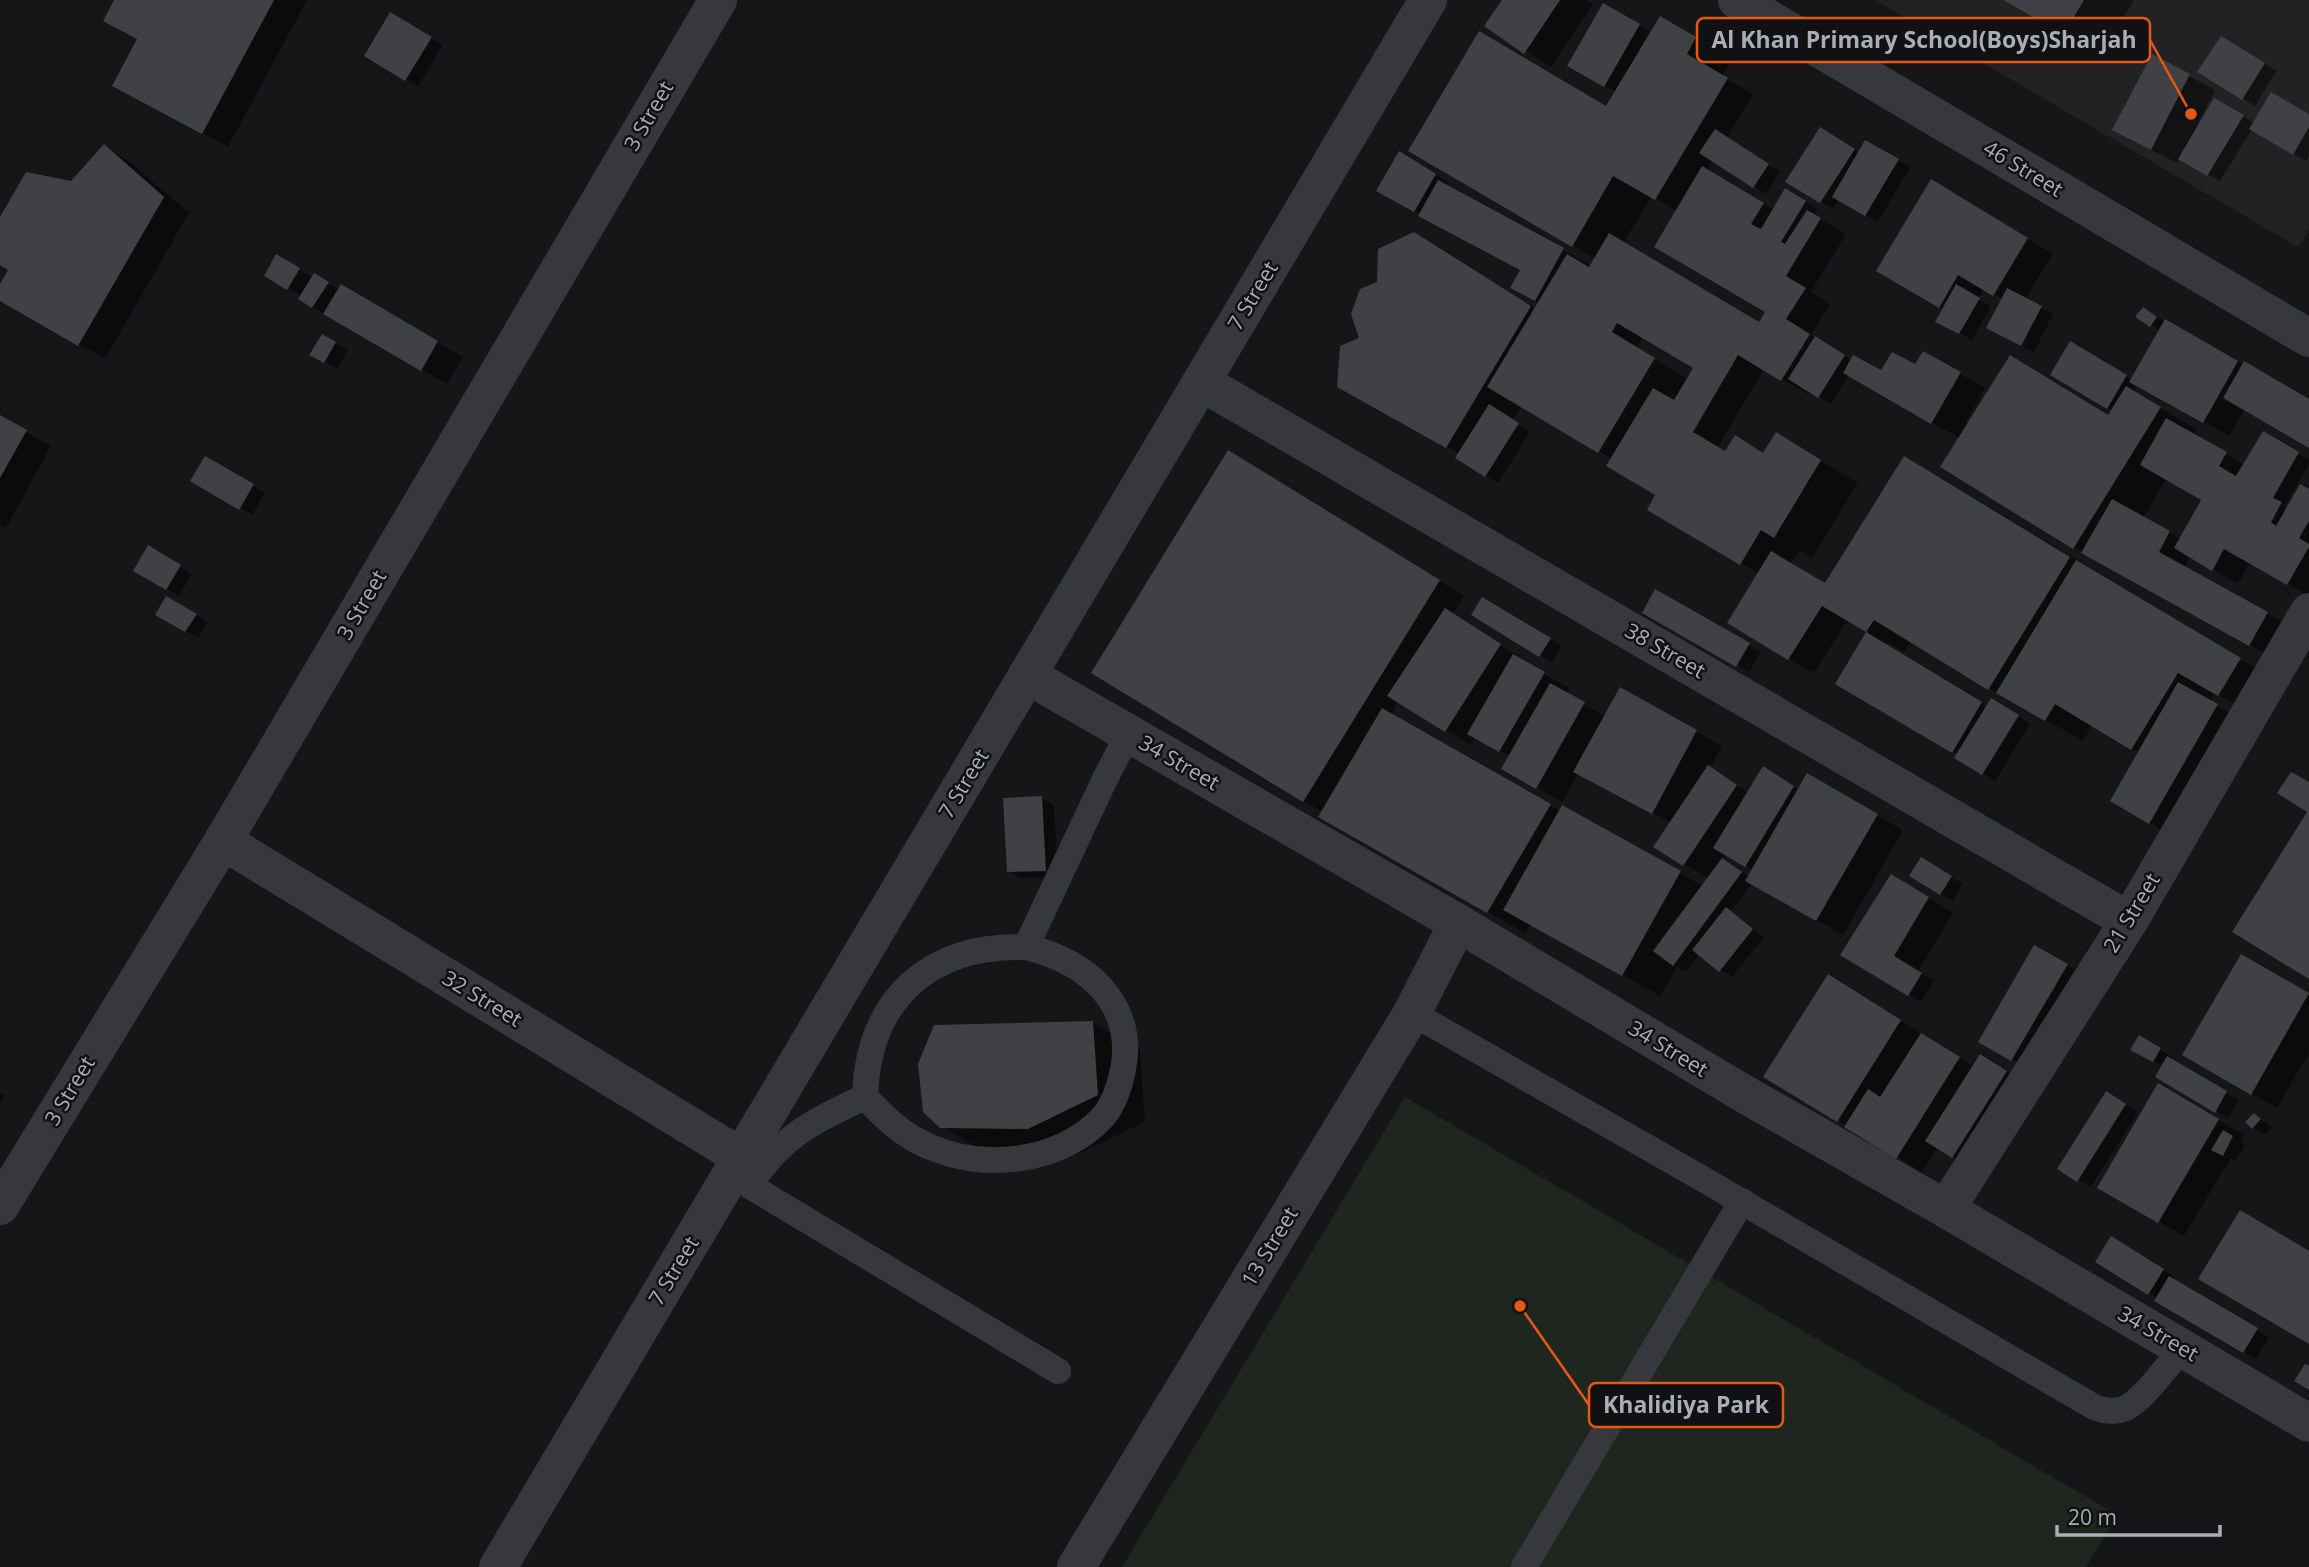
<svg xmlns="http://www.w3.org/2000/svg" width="2309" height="1567" font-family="'Open Sans',sans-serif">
<rect width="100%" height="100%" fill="#161618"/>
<!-- built -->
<polygon fill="#222225" points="1875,0 2309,0 2309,229 2298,247"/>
<!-- green -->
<polygon fill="#1e261f" points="1405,1097 2117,1515 2086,1567 1122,1567"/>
<!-- shadow -->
<g fill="#0007" fill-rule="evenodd">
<polygon points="116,0 307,0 228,147 140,100 139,40"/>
<polygon points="1504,0 1587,0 1593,4 1551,67 1486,25"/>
<polygon points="2008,0 2134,0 2101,55"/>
<path d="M1603,6L1652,33L1660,18L1732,60L1722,76L1753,94L1727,138L1780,172L1766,194L1713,160L1707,170L1774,210L1786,191L1817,209L1814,216L1846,234L1811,292L1830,304L1811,335L1852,361L1881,373L1916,366L1924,353L1985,388L1966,422L1969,424L2110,417L2113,411L2052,374L2071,343L2132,380L2160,331L2138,316H2155L2309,401V446L2245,409L2229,436L2138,385L2134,392L2197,430L2194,435L2245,465L2263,433L2309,460V464L2285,506L2289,508L2309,491V596L2250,562L2238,584L2190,556L2184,567L2293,628L2275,659L2074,547L1942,467L1959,438L1849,375L1831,404L1810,391L1808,394L1764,369L1718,447L1726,453L1813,456L1858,483L1812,558L1799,550L1790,564L1825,585L1942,479L2277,681L2256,716L2216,693L2210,702L2242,720L2175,837L2112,801L2139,753L2092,725L2083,741L1989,688L1911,641L1904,652L1887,642L1885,645L1987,707L1992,700L2030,724L1995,781L1957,758L1958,755L1838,683L1869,631L1848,619L1814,673L1789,659L1759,574L1649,509L1658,495L1612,459L1521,406L1512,421L1530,432L1498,483L1458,458L1460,454L1339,386L1361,339L1379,284L1414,234L1536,309L1539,303L1512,287L1521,270L1378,190L1399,154L1448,182L1446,186L1592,266L1596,259L1410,150L1607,108L1616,92L1569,66ZM1652,196L1677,211L1768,311L1759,324L1623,243ZM1643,336L1696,367L1688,379L1636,348ZM2167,478L2204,499L2181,539L2143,518Z"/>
<polygon points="391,15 443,45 418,86 366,56"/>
<polygon points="2222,38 2276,71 2255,106 2200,72"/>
<polygon points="2152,57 2215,90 2197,125 2199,126 2215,100 2254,123 2309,116 2309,155 2306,161 2252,129 2220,181 2180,158 2177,163 2140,144"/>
<polygon points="1833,137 1860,153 1866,142 1910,167 1878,222 1839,199 1833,209 1821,202"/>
<polygon points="104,146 129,161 189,213 105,359 0,299 0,288 11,269 0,263 0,220 72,183"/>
<polygon points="1957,196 2053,254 2025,299 2053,314 2034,352 2001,335 2003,299 1984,289 1978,299 1991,306 1972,340 1938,321 1944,310 1878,270"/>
<polygon points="276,256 313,278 315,275 340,290 342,287 463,357 447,384 313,307 300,299 302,296 266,276"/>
<polygon points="323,336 348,350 337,369 312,355"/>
<polygon points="0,417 51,446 6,528 0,525"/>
<polygon points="205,458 265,493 252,515 193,480"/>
<path d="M1276,480L1464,596L1452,615L1525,660L1524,662L1569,688L1566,694L1606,717L1621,690L1722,746L1710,768L1749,793L1789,783L1799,790L1807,776L1903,830L1843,935L1752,883L1730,912L1764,937L1732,977L1699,954L1686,972L1677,967L1660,996L1531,924L1525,933L1358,838L1323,812L1264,777ZM1399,701L1471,745L1476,737L1510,756L1503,768L1562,802L1579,773L1671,823L1684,864L1709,879L1703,886L1563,807L1560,811L1391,715ZM1726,854L1753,870L1749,877L1722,860Z"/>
<polygon points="148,548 192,574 179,596 135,570"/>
<polygon points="1656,592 1761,652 1749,672 1644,612"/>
<polygon points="167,598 208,622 198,638 157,614"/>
<polygon points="1483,600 1562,646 1552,662 1473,615"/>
<polygon points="1042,798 1054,805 1058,877 1021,878 1008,871"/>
<polygon points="1921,859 1963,884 1953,901 1940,894"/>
<polygon points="1917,891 1953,913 1918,972 1934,981 1921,1002 1842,954"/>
<polygon points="2035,947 2092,980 2038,1074 1980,1041"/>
<polygon points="2242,956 2309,995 2309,1053 2277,1108 2184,1055"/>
<polygon points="1854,991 1974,1067 2006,1071 2032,1087 1978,1172 1938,1147 1922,1172 1766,1076"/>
<polygon points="1093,1023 1140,1050 1145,1122 1076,1155 989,1154 941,1126"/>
<polygon points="2139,1038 2173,1057 2171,1060 2239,1100 2228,1118 2157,1076 2163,1066 2133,1049"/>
<polygon points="2159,1085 2244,1135 2240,1142 2245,1145 2236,1161 2230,1159 2184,1236 2099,1187"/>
<polygon points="0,1092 5,1095 0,1103"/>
<polygon points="2107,1093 2138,1112 2091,1187 2059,1169"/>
<polygon points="2254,1115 2272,1127 2265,1134 2253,1127"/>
<polygon points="2111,1239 2175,1277 2173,1281 2269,1337 2256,1359 2156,1300 2158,1298 2098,1261"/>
</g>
<!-- building -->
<g fill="#404145">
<polygon points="114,0 274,0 202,134 112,86 137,39 103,21"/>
<polygon points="1502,0 1560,0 1524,54 1484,26"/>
<polygon points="2004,0 2084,0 2063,35"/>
<polygon points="1603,3 1640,24 1604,87 1567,66"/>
<polygon points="390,12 432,37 405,81 364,56"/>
<polygon points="1660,16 1696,37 1687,54 1728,78 1655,200 1613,176 1572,247 1408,151 1479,31 1606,106"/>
<polygon points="2221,36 2265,63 2242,100 2197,72"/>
<polygon points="2152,54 2190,74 2151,150 2112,130"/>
<polygon points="2271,92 2309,114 2309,127 2293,155 2249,129"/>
<polygon points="2214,98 2244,115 2207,176 2178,159"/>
<polygon points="1820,127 1855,149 1820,203 1785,182"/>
<polygon points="1715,129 1769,164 1753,188 1699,153"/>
<polygon points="1865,140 1899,159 1865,216 1832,197"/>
<polygon points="104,144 164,197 78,346 0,301 0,284 8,270 0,265 0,217 26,172 71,181"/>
<polygon points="1399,151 1436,174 1414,212 1376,191"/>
<polygon points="1702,166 1764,203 1751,224 1761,229 1785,188 1806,201 1781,242 1785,244 1807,210 1821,218 1786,276 1806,288 1786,319 1810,334 1781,381 1738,355 1693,432 1725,451 1735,435 1763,453 1776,432 1821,460 1774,538 1761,530 1740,565 1647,510 1655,495 1606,466 1653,388 1674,400 1693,368 1617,323 1612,332 1655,358 1598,453 1487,387 1567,254 1589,267 1609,233 1759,322 1765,312 1654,247"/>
<polygon points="1931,179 2028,238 1993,296 1958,275 1939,308 1876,271"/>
<polygon points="1438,180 1564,248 1535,301 1510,288 1520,270 1418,216"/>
<polygon points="1414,232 1531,306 1446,448 1337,387 1340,346 1359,338 1351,314 1360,289 1377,282 1378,249"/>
<polygon points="276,254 300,268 287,290 264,276"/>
<polygon points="314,273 329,282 312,308 298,299"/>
<polygon points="341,284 438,341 421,371 323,314"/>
<polygon points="1956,284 1980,298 1959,334 1935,322"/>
<polygon points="2007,288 2042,306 2021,346 1986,328"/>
<polygon points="2143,307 2157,317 2150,327 2135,317"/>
<polygon points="2165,319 2238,361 2203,423 2129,382"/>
<polygon points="322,334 336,342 324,363 309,355"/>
<polygon points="1815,336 1845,355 1818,398 1788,379"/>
<polygon points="2070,341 2127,375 2107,409 2050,375"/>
<polygon points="1923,351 1961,372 1931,424 1843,373 1853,355 1881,370 1892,352 1915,364"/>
<polygon points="2010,355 2108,415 2126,386 2161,407 2073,549 1940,467"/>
<polygon points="2244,361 2309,399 2309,448 2223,398"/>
<polygon points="1489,404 1519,423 1485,477 1455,458"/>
<polygon points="0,415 27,430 0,478"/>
<polygon points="2166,418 2227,452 2219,466 2236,476 2263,431 2299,452 2273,498 2282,502 2271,522 2276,526 2300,484 2309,489 2309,521 2299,538 2309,544 2309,547 2287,585 2224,549 2212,571 2174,548 2201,500 2140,465"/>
<polygon points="1228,450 1440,580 1303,802 1091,673"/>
<polygon points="205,456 254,484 239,510 190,481"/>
<polygon points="1904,456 2070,557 1988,690 1874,620 1866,632 1822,606 1788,660 1727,623 1771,551 1825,583"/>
<polygon points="2112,499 2170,531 2159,552 2268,612 2249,646 2081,553"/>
<polygon points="148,545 181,565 166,590 133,571"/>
<polygon points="2076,560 2241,658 2218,696 2178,673 2131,750 2055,704 2045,721 1996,693"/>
<polygon points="1655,589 1750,643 1736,667 1642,613"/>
<polygon points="166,596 197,614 185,632 155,615"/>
<polygon points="1482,597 1551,638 1539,657 1471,615"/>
<polygon points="1445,608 1501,644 1445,732 1387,696"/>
<polygon points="1866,632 1982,702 1952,753 1835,684"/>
<polygon points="1513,654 1545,672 1499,752 1467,734"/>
<polygon points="2178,682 2218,704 2149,824 2110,801"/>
<polygon points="1550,683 1585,702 1536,789 1501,769"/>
<polygon points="1620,687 1697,730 1652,814 1573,772"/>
<polygon points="1991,698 2019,715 1982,775 1954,758"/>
<polygon points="1382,708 1551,804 1487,913 1318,817"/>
<polygon points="1708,765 1737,785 1683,866 1653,847"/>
<polygon points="1763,766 1794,786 1745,867 1713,848"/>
<polygon points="2291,772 2309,782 2309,979 2232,932 2307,812 2277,793"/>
<polygon points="1807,773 1878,814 1816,921 1745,881"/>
<polygon points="1042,796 1046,871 1007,872 1003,798"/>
<polygon points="1562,805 1681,871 1622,976 1503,910"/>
<polygon points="1921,857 1952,876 1940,895 1909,876"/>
<polygon points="1722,858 1742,872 1673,966 1653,951"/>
<polygon points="1891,874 1929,897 1894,956 1922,973 1908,996 1840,955"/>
<polygon points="1726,907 1753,929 1719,972 1692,950"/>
<polygon points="2034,945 2068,964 2011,1061 1978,1042"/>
<polygon points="2241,954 2309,993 2251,1095 2182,1055"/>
<polygon points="1828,974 1901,1020 1837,1122 1763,1077"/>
<polygon points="1093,1021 1098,1095 1028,1129 940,1128 923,1112 918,1064 934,1025"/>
<polygon points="1921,1033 1960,1057 1896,1159 1844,1127 1868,1089 1880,1097"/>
<polygon points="2139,1035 2161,1048 2153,1062 2130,1050"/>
<polygon points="1980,1054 2007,1071 1952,1158 1925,1141"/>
<polygon points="2167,1056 2227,1091 2215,1113 2155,1077"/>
<polygon points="2158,1083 2219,1119 2158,1223 2097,1188"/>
<polygon points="2106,1091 2126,1104 2077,1182 2057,1169"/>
<polygon points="2254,1113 2261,1119 2252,1129 2245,1122"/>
<polygon points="2223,1130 2233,1136 2223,1156 2211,1150"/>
<polygon points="2240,1210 2309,1251 2309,1344 2198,1279"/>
<polygon points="2111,1236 2164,1269 2148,1295 2095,1262"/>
<polygon points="2169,1276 2258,1328 2243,1353 2154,1301"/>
<polygon points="2305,1364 2309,1366 2309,1390 2294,1381"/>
</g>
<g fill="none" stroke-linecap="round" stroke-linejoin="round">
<!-- lane -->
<g stroke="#37383d" stroke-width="26">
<path d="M1412,1013L1696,1175L2094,1407C2104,1411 2115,1413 2126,1408C2145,1398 2168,1364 2183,1348"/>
<path d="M865,1097C868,999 929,944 1026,947L1104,781L1128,734"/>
<polyline points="735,1177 1058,1371"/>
<path d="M750,1185C781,1136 814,1121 865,1097C884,1117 902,1135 928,1146C983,1171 1059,1163 1102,1118C1113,1106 1120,1086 1123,1070C1136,1003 1086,961 1026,947"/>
<polyline points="1524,1567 1742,1201"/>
</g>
<!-- street -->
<g stroke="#37383d" stroke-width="38">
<polyline points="1737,0 2309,338"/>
<polyline points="1201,382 2129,921"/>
<polyline points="1027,675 1458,923 1741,1092 1946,1209 2309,1423"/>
<polyline points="223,841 741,1157"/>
<polyline points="0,1206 223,841 718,0"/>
<polyline points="1946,1209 2129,921 2309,612"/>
<polyline points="498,1567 1428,0"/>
<polyline points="1076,1567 1412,1013 1458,923"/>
</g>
</g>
<g text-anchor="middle" stroke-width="5" stroke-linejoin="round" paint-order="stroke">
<!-- street labels -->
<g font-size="21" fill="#a8adb8" stroke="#111113">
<text transform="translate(649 116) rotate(-60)" y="7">3 Street</text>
<text transform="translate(2023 169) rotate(31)" y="7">46 Street</text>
<text transform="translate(1253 296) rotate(-59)" y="7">7 Street</text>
<text transform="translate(362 605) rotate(-60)" y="7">3 Street</text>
<text transform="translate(1665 651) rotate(30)" y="7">38 Street</text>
<text transform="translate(1179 763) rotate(30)" y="7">34 Street</text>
<text transform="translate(964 784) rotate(-59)" y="7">7 Street</text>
<text transform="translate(2132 913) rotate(-59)" y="7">21 Street</text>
<text transform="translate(482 999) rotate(31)" y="7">32 Street</text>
<text transform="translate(1668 1049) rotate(31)" y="7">34 Street</text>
<text transform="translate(70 1091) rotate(-59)" y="7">3 Street</text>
<text transform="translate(1270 1247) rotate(-59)" y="7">13 Street</text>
<text transform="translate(674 1271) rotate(-59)" y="7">7 Street</text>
<text transform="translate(2158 1334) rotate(30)" y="7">34 Street</text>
</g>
</g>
<!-- callouts -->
<path fill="none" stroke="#e8590c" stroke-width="2.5" d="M2191 114L2150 40M1520 1306L1589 1405"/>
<g fill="#e8590c" stroke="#111113" stroke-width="2.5">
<circle cx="2191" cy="114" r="7"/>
<circle cx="1520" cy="1306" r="7"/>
</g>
<g fill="#111113" stroke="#e8590c" stroke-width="2.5">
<rect x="1697" y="18" width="453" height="44" rx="7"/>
<rect x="1589" y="1383" width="194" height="44" rx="7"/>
</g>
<g font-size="23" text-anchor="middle" font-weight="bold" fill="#a8adb8">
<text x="1924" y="48">Al Khan Primary School(Boys)Sharjah</text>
<text x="1686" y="1413">Khalidiya Park</text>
</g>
<!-- scale -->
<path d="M2057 1525v10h163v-10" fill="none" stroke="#a8adb8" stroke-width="3.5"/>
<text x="2068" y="1525" font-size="21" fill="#a8adb8" stroke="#111113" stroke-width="5" paint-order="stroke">20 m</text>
</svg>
